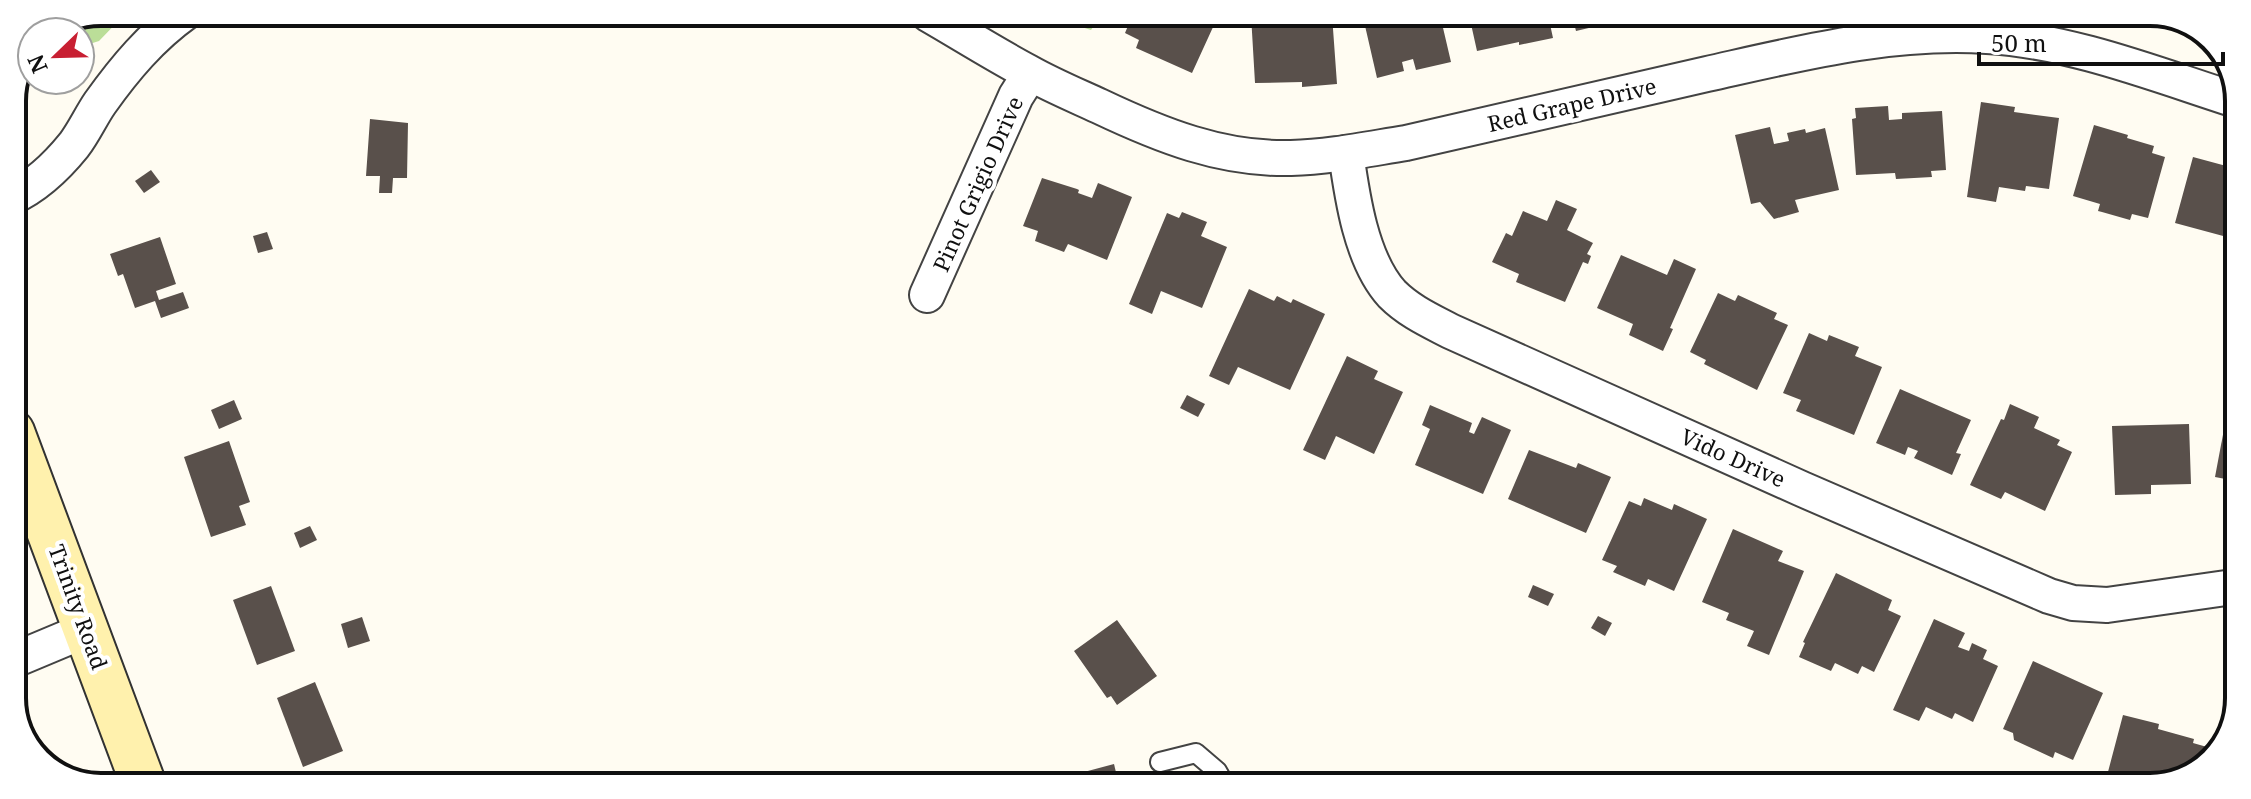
<svg xmlns="http://www.w3.org/2000/svg" width="2251" height="799" font-family="'Noto Serif',serif">
<rect width="100%" height="100%" fill="#fffcf2"/>
<!-- forest -->
<g fill="#bbde98">
<polygon points="101,12 127,12 99,41 80,47 80,32 52,32"/>
<polygon points="1041,14 1102,14 1091,30"/>
</g>
<!-- building -->
<g fill="#59504b">
<polygon points="1133,14 1219,14 1192,73 1136,48 1139,40 1125,33"/>
<polygon points="1251,15 1332,15 1337,84 1302,87 1302,82 1255,83"/>
<polygon points="1371,15 1440,15 1451,62 1416,70 1413,59 1402,62 1404,71 1377,78 1363,17"/>
<polygon points="1469,15 1548,15 1553,38 1519,45 1519,42 1477,51"/>
<polygon points="1572,15 1608,15 1610,23 1576,31"/>
<polygon points="1981,102 2015,107 2014,112 2059,118 2049,189 2026,186 2025,191 1999,187 1996,202 1967,197"/>
<polygon points="1888,106 1889,120 1902,119 1902,113 1942,111 1946,170 1931,171 1932,177 1896,179 1895,173 1856,175 1852,119 1856,118 1855,108"/>
<polygon points="370,119 408,123 407,178 393,178 392,193 379,193 380,176 366,176"/>
<polygon points="2094,125 2128,135 2127,138 2154,146 2152,153 2165,157 2148,218 2132,214 2130,220 2102,212 2098,211 2100,204 2073,196"/>
<polygon points="1770,127 1774,144 1789,141 1787,133 1805,129 1806,133 1825,128 1839,190 1795,200 1799,212 1774,219 1760,202 1751,204 1735,135"/>
<polygon points="2193,157 2230,167 2227,178 2238,181 2238,240 2175,223"/>
<polygon points="151,170 160,182 144,193 135,181"/>
<polygon points="1042,178 1077,189 1079,190 1078,193 1092,198 1098,183 1132,197 1107,260 1068,244 1064,252 1035,241 1038,231 1023,226"/>
<polygon points="1556,200 1577,209 1567,230 1593,243 1587,254 1591,256 1588,264 1583,262 1565,302 1516,282 1519,274 1492,262 1506,233 1512,236 1523,211 1547,221"/>
<polygon points="1182,212 1207,222 1201,236 1227,247 1202,308 1161,291 1152,314 1129,304 1167,213 1179,218"/>
<polygon points="267,232 273,249 258,253 253,236"/>
<polygon points="160,237 176,284 156,291 159,300 183,292 189,308 161,318 155,301 135,308 123,274 118,276 110,254"/>
<polygon points="1621,255 1667,275 1674,259 1696,269 1670,328 1673,329 1663,351 1629,335 1633,324 1597,308"/>
<polygon points="1249,289 1274,301 1277,296 1291,303 1293,299 1325,314 1290,390 1238,367 1229,385 1209,376"/>
<polygon points="1718,293 1735,301 1738,295 1777,313 1774,319 1788,325 1757,390 1704,364 1706,360 1690,352"/>
<polygon points="1809,333 1827,341 1829,335 1859,347 1855,356 1882,367 1854,435 1796,411 1801,400 1783,393"/>
<polygon points="1347,356 1378,371 1374,379 1403,392 1374,454 1336,436 1325,460 1303,450"/>
<polygon points="1900,389 1971,420 1956,453 1961,454 1952,475 1914,458 1918,451 1908,447 1905,455 1876,443"/>
<polygon points="1187,395 1205,404 1198,417 1180,408"/>
<polygon points="234,400 242,419 219,429 211,410"/>
<polygon points="2010,404 2039,417 2034,428 2060,440 2057,445 2072,452 2045,511 2005,492 2001,499 1970,485 2001,419 2004,420"/>
<polygon points="1430,405 1472,423 1469,432 1474,434 1482,417 1511,430 1483,494 1415,465 1430,429 1422,425"/>
<polygon points="2228,408 2237,409 2236,481 2215,477"/>
<polygon points="2189,424 2191,484 2151,485 2151,494 2115,495 2112,426"/>
<polygon points="229,441 250,502 239,506 246,525 211,537 184,457"/>
<polygon points="1529,450 1576,468 1578,463 1611,477 1586,533 1508,499"/>
<polygon points="1644,498 1672,510 1674,504 1707,519 1674,591 1648,579 1645,586 1613,572 1617,566 1602,560 1629,501 1641,506"/>
<polygon points="310,526 317,540 300,548 294,533"/>
<polygon points="1733,529 1783,551 1778,561 1804,571 1769,655 1747,646 1754,631 1726,620 1729,613 1702,602"/>
<polygon points="1836,573 1892,600 1888,610 1901,616 1874,672 1862,666 1858,674 1835,663 1831,671 1799,657 1805,643 1803,642"/>
<polygon points="1533,585 1554,594 1548,606 1528,597"/>
<polygon points="271,586 295,651 257,665 233,600"/>
<polygon points="1598,616 1612,623 1605,636 1591,628"/>
<polygon points="362,617 370,641 348,648 341,624"/>
<polygon points="1934,619 1965,633 1958,647 1969,651 1972,643 1987,650 1983,659 1998,666 1973,722 1955,713 1952,719 1926,707 1919,721 1893,710"/>
<polygon points="1117,620 1157,676 1117,705 1111,696 1107,698 1074,651"/>
<polygon points="2033,661 2103,693 2073,760 2055,752 2053,758 2014,740 2013,733 2003,729"/>
<polygon points="315,682 343,751 303,767 277,698"/>
<polygon points="2123,715 2159,724 2158,729 2194,739 2193,743 2214,749 2211,759 2204,769 2151,787 2104,787"/>
<polygon points="1114,764 1119,785 1087,785 1084,772"/>
</g>
<g fill="none" stroke-linecap="round" stroke-linejoin="round">
<!-- service casing -->
<g stroke="#434343" stroke-width="22">
<polyline id="service" points="1160,762 1196,753 1217,771 1225,785"/>
</g>
<!-- minor casing -->
<g stroke="#434343" stroke-width="38">
<g id="minor">
<path d="M928,14C961,33 994,54 1028,72C1051,85 1075,95 1099,106C1160,135 1222,160 1291,158C1330,157 1368,149 1406,143C1506,120 1606,97 1707,74C1801,53 1890,30 1987,36C2073,41 2157,75 2239,101"/>
<path d="M1346,153C1352,196 1361,260 1392,294C1409,311 1429,320 1450,331L1802,489L2049,596L2073,603L2107,605L2233,587"/>
<path d="M12,197C36,186 57,166 74,145C84,132 91,116 100,103C125,68 151,37 186,12"/>
<polyline points="927,295 1016,96 1030,74"/>
<polyline points="12,661 86,630"/>
</g>
</g>
<!-- secondary casing -->
<g stroke="#323232" stroke-width="48">
<polyline id="secondary" points="12,432 143,783"/>
</g>
<!-- service -->
<use href="#service" stroke="#fff" stroke-width="18"/>
<!-- minor -->
<use href="#minor" stroke="#fff" stroke-width="34"/>
<!-- secondary -->
<use href="#secondary" stroke="#fff1ad" stroke-width="44"/>
</g>
<g text-anchor="middle" stroke-width="8" stroke-linejoin="round" paint-order="stroke">
<!-- street labels -->
<g font-size="22" fill="#101010" stroke="#fff">
<text transform="translate(1572 105) rotate(-13)" y="8">Red Grape Drive</text>
<text transform="translate(978 184) rotate(-66)" y="8">Pinot Grigio Drive</text>
<text transform="translate(1733 458) rotate(24)" y="8">Vido Drive</text>
<text transform="translate(78 607) rotate(70)" y="8">Trinity Road</text>
</g>
</g>
<!-- crop -->
<path d="M0 0H2251V799H0ZM101 26H2150A75 75 0 0 1 2225 101V698A75 75 0 0 1 2150 773H101A75 75 0 0 1 26 698V101A75 75 0 0 1 101 26Z" fill="#fff" fill-rule="evenodd"/>
<path fill="none" stroke="#101010" stroke-width="4" d="M101 26H2150A75 75 0 0 1 2225 101V698A75 75 0 0 1 2150 773H101A75 75 0 0 1 26 698V101A75 75 0 0 1 101 26Z"/>
<!-- north arrow -->
<g transform="translate(56 56) rotate(247)"><circle r="38" fill="#ffffff" stroke="#9f9f9f" stroke-width="2"/>
<path d="M0-6L14 30L0 20L-14 30Z" fill="#c81f32"/>
<text y="-12" font-size="22" font-weight="bold" text-anchor="middle" fill="#101010">N</text>
</g>
<!-- scale -->
<path d="M1979 52v12h244v-12" fill="none" stroke="#101010" stroke-width="4"/>
<text x="1991" y="52" font-size="24" fill="#101010" stroke="#ffffff" stroke-width="6" paint-order="stroke">50 m</text>
</svg>
